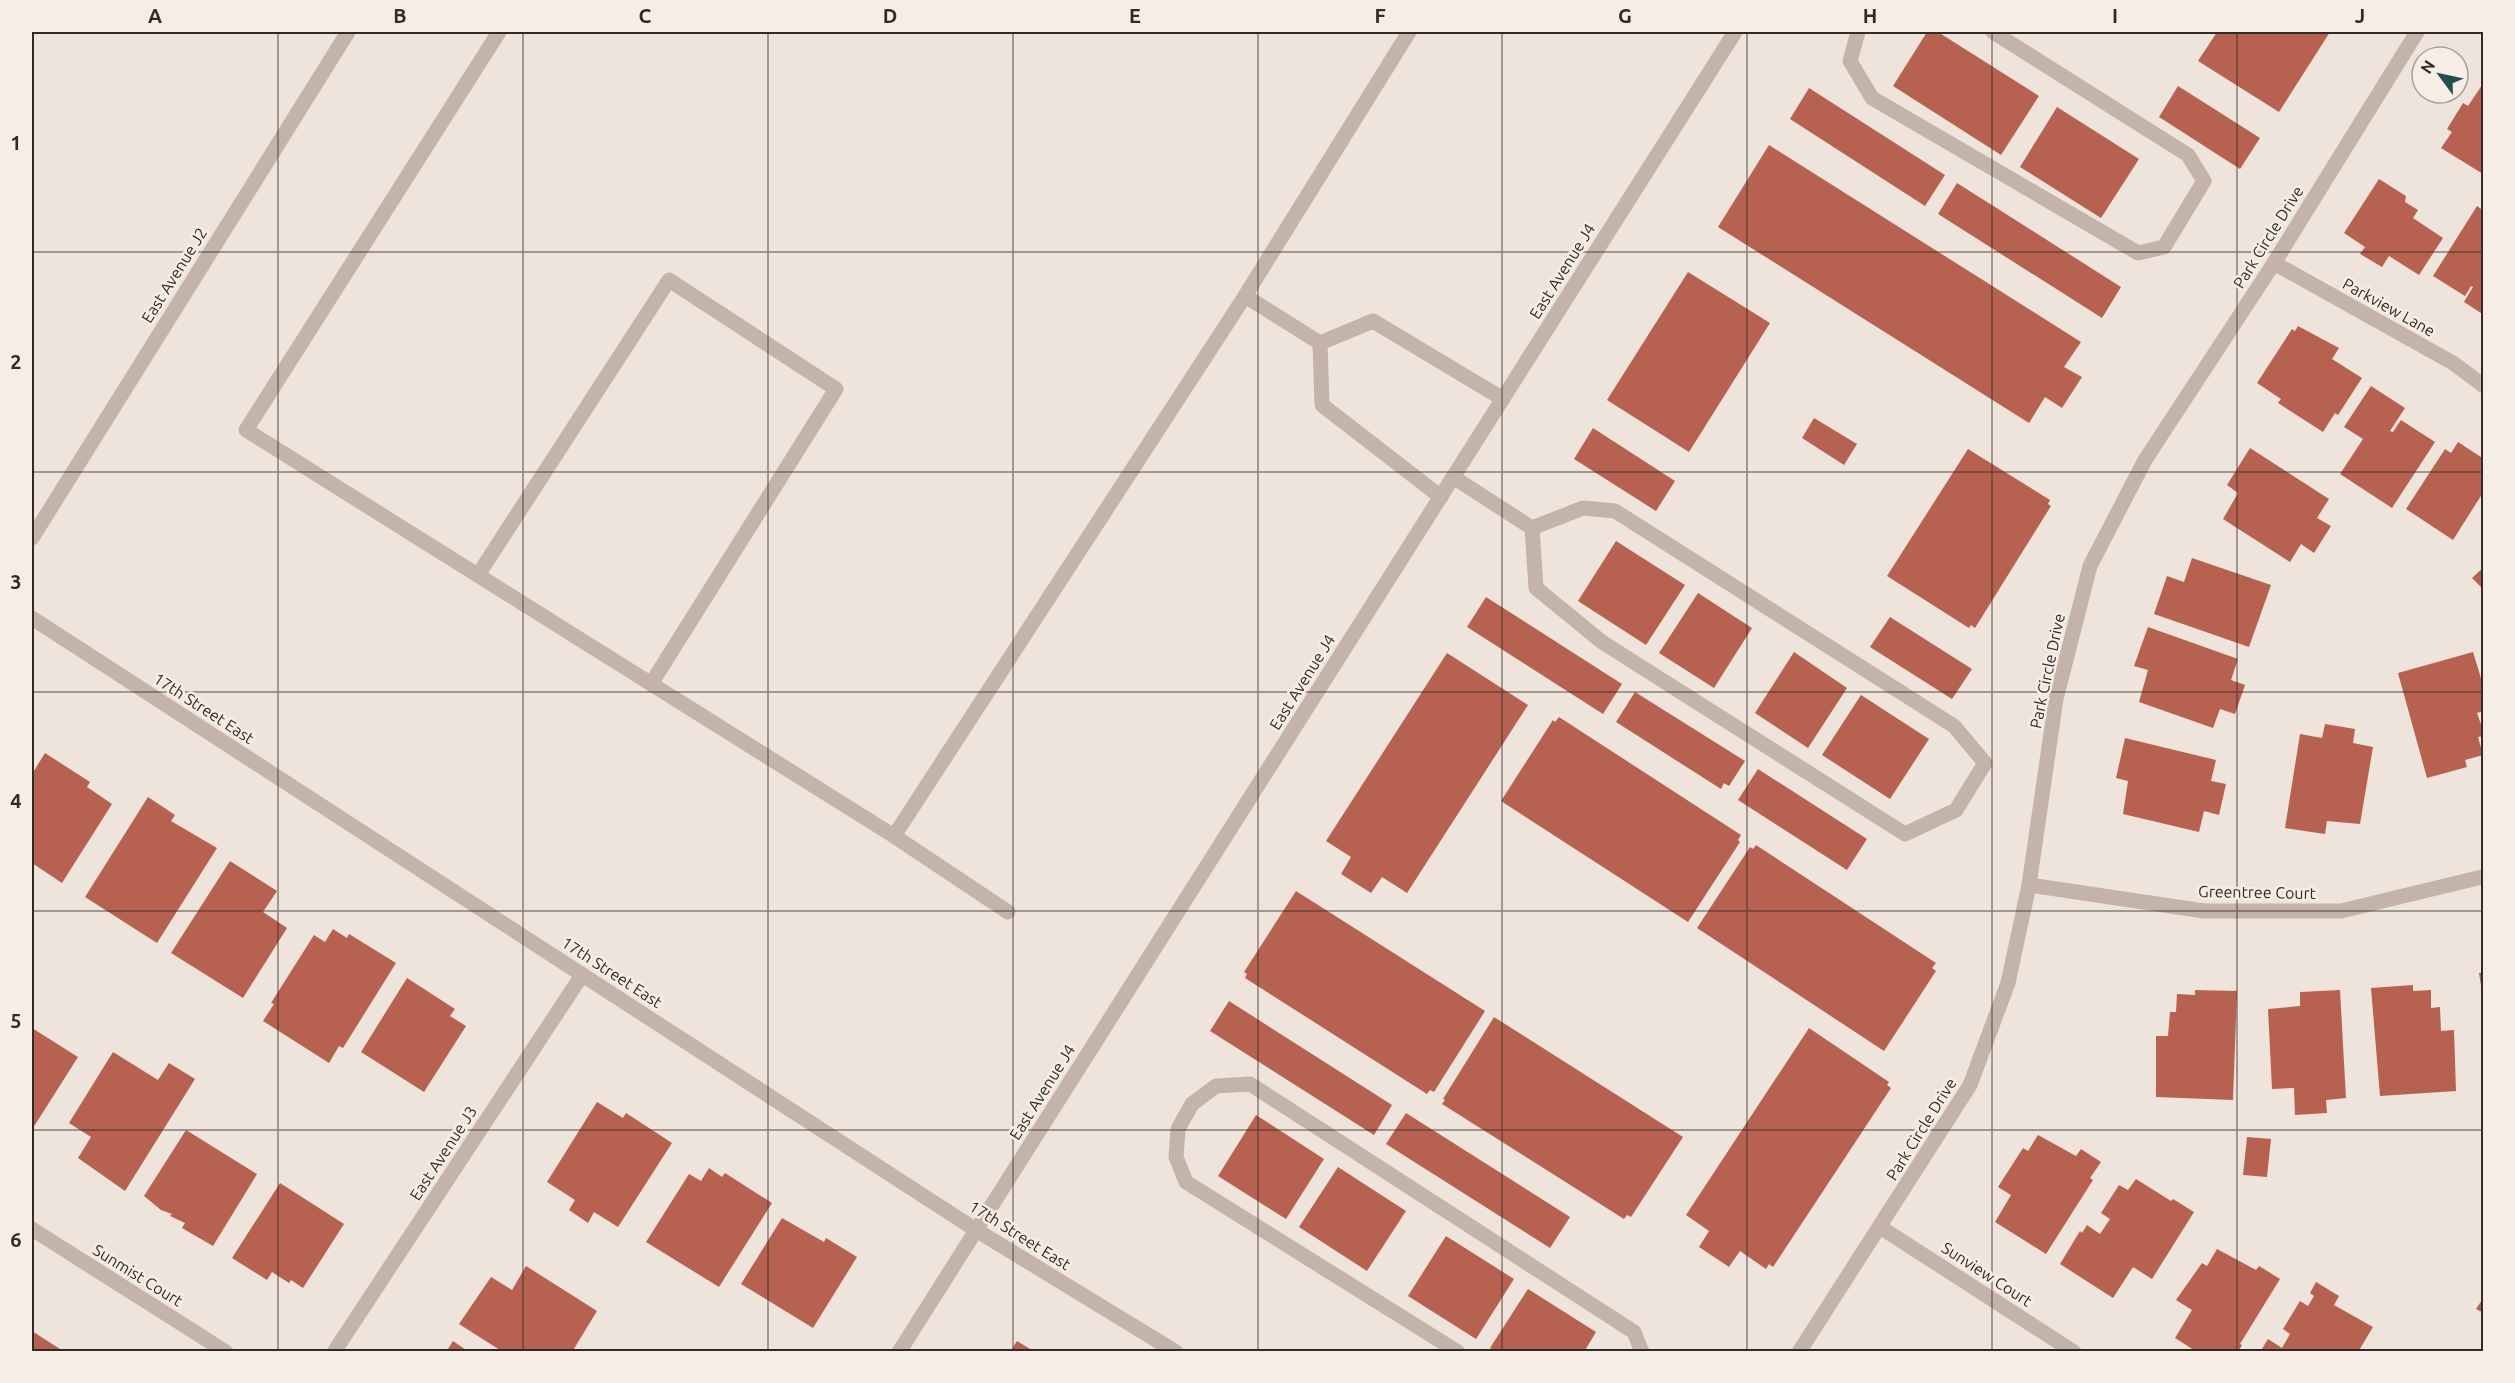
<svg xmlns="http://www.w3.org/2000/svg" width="2515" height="1383" font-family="Ubuntu,sans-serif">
<rect width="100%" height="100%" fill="#eee4db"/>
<!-- building -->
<g fill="#b76250">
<polygon points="1927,32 1938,32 2039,96 2001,155 1893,86"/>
<polygon points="2217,32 2330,32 2279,112 2198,61"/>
<polygon points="2484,82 2484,172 2483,174 2441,148 2452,132 2447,129 2463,103 2468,106"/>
<polygon points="2178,86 2260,138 2240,169 2159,117"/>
<polygon points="1809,88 1945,175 1925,206 1790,119"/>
<polygon points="2057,107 2139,159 2101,218 2020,167"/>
<polygon points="1769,145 2081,342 2064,367 2082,377 2062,408 2045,397 2029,423 1718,227"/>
<polygon points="2379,179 2406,196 2405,202 2418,210 2413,218 2443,238 2419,275 2389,256 2382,267 2360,254 2365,247 2344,233"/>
<polygon points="1957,183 2121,287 2102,318 1938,214"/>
<polygon points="2477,206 2484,211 2484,315 2464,302 2473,287 2471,286 2465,296 2433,276"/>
<polygon points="1688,272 1770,323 1689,452 1607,400"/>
<polygon points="2298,326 2339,348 2332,359 2362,378 2338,415 2335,413 2323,432 2278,403 2281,399 2257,383 2292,329 2295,331"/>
<polygon points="2371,386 2405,408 2390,431 2393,432 2401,420 2435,442 2392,508 2340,474 2363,439 2344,427"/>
<polygon points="1814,418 1857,444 1844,465 1802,438"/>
<polygon points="1593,428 1675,481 1656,511 1574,459"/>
<polygon points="2458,442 2484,459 2484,491 2453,540 2406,509 2445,449 2451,453"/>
<polygon points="2250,448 2329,499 2317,518 2331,526 2314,553 2301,544 2290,562 2223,519 2238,493 2227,485"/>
<polygon points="1968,449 2050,500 2048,504 2051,506 1975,628 1971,625 1969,628 1887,576"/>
<polygon points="1616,541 1685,585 1646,645 1578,601"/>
<polygon points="2192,558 2271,585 2249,647 2154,614 2167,576 2184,582"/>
<polygon points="2484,567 2484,590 2472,578"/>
<polygon points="1698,593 1752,628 1714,688 1659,653"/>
<polygon points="1486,597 1622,684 1603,714 1467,627"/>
<polygon points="1890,617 1972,669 1952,699 1870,647"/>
<polygon points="2148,627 2238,659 2231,680 2245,685 2235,714 2220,709 2213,728 2139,702 2148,670 2134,666"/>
<polygon points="1794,652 1847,688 1808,748 1755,713"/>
<polygon points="2473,652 2484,688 2484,711 2477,713 2484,733 2484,736 2478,737 2483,755 2465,760 2467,767 2427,778 2398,673"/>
<polygon points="1447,653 1528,705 1407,893 1382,877 1371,893 1341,874 1351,857 1326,841"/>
<polygon points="1635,692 1745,761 1729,786 1724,783 1721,789 1616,722"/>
<polygon points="1861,695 1929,739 1890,799 1822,755"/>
<polygon points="1559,717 1741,835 1738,840 1740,842 1688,922 1501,801 1553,720 1555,722"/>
<polygon points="2325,724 2355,729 2353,743 2373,747 2360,824 2327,821 2325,834 2285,828 2300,734 2322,738"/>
<polygon points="2125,738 2216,760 2211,781 2226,784 2219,815 2204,811 2199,832 2123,814 2128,781 2116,778"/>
<polygon points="45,753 90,782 87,787 112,804 62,883 32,863 32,774"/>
<polygon points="1758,769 1867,839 1847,870 1738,800"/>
<polygon points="148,797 175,815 171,821 217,848 157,943 85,897"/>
<polygon points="1756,845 1936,963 1932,968 1936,971 1884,1051 1697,928 1750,847 1753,849"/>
<polygon points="230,861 277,891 263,912 287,928 243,998 171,953"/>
<polygon points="1296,891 1485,1011 1434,1092 1430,1090 1427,1094 1245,978 1247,974 1244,972"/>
<polygon points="333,929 347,938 349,934 396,963 343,1048 339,1046 329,1063 263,1021 274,1004 271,1003 314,935 325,942"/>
<polygon points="2484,972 2484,992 2482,992 2479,973"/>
<polygon points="407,978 455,1009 450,1016 466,1026 424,1092 361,1052"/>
<polygon points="2413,985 2413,991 2431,990 2431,1008 2440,1007 2441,1031 2454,1030 2456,1091 2380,1096 2371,988"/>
<polygon points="2195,990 2237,991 2233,1100 2156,1097 2156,1036 2168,1036 2170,1012 2176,1012 2177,994 2195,995"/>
<polygon points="2340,990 2346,1098 2326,1100 2327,1113 2295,1115 2294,1088 2272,1089 2268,1009 2300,1006 2300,992"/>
<polygon points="1229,1001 1392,1105 1374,1135 1210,1031"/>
<polygon points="1494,1017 1683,1137 1631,1217 1627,1215 1624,1219 1442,1104 1445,1100 1443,1099"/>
<polygon points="32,1028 78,1057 33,1128 32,1127"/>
<polygon points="1809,1028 1889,1082 1887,1085 1891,1088 1773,1267 1769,1264 1766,1269 1740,1251 1729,1267 1699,1247 1709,1231 1686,1215"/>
<polygon points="113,1052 158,1080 169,1063 195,1079 125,1191 78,1158 91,1137 69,1123"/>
<polygon points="597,1102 623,1118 626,1113 672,1143 618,1227 594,1212 588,1223 569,1210 575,1200 547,1182"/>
<polygon points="1406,1113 1570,1217 1550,1248 1386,1144"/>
<polygon points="1256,1115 1324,1159 1286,1219 1218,1176"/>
<polygon points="186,1130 257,1174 213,1246 182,1228 185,1223 170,1216 172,1214 161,1210 144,1196"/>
<polygon points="2038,1135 2076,1156 2081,1149 2101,1162 2090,1178 2093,1180 2046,1254 1995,1222 2011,1195 1998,1187 2023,1148 2028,1151"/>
<polygon points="2247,1137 2271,1139 2267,1177 2243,1175"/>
<polygon points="1338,1167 1406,1211 1367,1271 1299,1227"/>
<polygon points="709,1168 722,1177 725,1173 772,1203 719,1287 646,1242 689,1174 701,1181"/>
<polygon points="2136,1179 2171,1201 2173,1199 2194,1212 2152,1279 2133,1267 2113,1298 2060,1264 2080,1231 2082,1233 2087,1225 2100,1234 2110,1219 2101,1213 2119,1185 2128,1190"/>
<polygon points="280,1183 344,1224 303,1288 291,1280 289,1283 272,1272 267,1280 232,1258"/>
<polygon points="782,1218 824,1242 826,1238 857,1257 813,1328 741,1284"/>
<polygon points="1446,1236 1514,1279 1476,1339 1408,1296"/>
<polygon points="2217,1249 2256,1270 2259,1266 2280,1279 2240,1344 2242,1345 2238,1352 2197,1352 2175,1338 2192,1310 2176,1300 2202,1263 2207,1266"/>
<polygon points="526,1266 597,1311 572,1352 503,1352 459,1324 491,1277 512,1290"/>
<polygon points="2316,1282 2339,1296 2334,1305 2373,1327 2358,1352 2260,1352 2268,1339 2282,1348 2290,1334 2283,1329 2300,1301 2308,1306 2314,1296 2310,1293"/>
<polygon points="1528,1289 1596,1332 1584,1352 1496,1352 1490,1348"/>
<polygon points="2484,1297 2484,1313 2476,1309"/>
<polygon points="32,1331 60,1349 59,1352 32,1352"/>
<polygon points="453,1341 469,1352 446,1352"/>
<polygon points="1017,1341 1035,1352 1010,1352"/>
</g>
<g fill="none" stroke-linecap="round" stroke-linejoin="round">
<!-- lane -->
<g stroke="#c4b3a8" stroke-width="15">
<polyline points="499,32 246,430 894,836 1008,912"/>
<polyline points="1858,32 1850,61 1872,98 2138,253 2164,247 2204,181 2188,155 1993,32"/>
<polyline points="1245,296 1320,343"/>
<polyline points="1453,477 1532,528 1536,588 1602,642 1905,834 1956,810 1985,763 1954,726 1615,511 1583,508 1532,528"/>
<polyline points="1441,497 1322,405 1320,343 1373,321 1503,399"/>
<polyline points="478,575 669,280 836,389 651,684"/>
<polyline points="894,836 1245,296 1409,32"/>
<polyline points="1458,1352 1186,1182 1176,1157 1178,1129 1192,1104 1216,1086 1250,1084 1634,1332 1642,1352"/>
</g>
<!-- street -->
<g stroke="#c4b3a8" stroke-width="15">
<polyline points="2274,263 2453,363 2484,386"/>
<polyline points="32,538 348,32"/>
<polyline points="32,618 976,1230 1176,1352"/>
<polyline points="2029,885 2204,911 2341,911 2482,877"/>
<polyline points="1880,1227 2074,1352"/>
<polyline points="32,1229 226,1352"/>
<polyline points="334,1352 582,975"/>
<polyline points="899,1352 1735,32"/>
<polyline points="1799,1352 1970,1085 2008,983 2029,885 2056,699 2090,566 2145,460 2274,263 2417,32"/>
</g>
</g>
<!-- grid -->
<path fill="none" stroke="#322a27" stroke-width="1.5" stroke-opacity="0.55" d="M278,32V1352M523,32V1352M768,32V1352M1013,32V1352M1258,32V1352M1502,32V1352M1747,32V1352M1992,32V1352M2237,32V1352M32,252H2484M32,472H2484M32,692H2484M32,911H2484M32,1130H2484"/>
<g text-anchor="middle" stroke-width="5" stroke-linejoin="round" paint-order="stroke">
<!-- street labels -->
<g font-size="16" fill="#322a27" stroke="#f6eee6">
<text transform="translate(2268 237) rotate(-58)" y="6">Park Circle Drive</text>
<text transform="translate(1562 271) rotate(-58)" y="6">East Avenue J4</text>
<text transform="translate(174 275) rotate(-58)" y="6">East Avenue J2</text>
<text transform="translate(2389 307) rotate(29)" y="6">Parkview Lane</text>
<text transform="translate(2047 671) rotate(-78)" y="6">Park Circle Drive</text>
<text transform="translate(1302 682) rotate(-58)" y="6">East Avenue J4</text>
<text transform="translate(204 708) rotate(33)" y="6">17th Street East</text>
<text transform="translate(2257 892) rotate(1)" y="6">Greentree Court</text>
<text transform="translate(612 972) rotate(33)" y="6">17th Street East</text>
<text transform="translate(1042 1092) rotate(-58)" y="6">East Avenue J4</text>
<text transform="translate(1921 1129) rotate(-58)" y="6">Park Circle Drive</text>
<text transform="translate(443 1153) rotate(-57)" y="6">East Avenue J3</text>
<text transform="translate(1020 1235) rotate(32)" y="6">17th Street East</text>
<text transform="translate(1987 1274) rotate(33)" y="6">Sunview Court</text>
<text transform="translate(138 1275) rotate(32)" y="6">Sunmist Court</text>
</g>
</g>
<!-- border -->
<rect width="2515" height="1383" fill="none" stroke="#f6eee6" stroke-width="66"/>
<!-- north arrow -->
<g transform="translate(2440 75) rotate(303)"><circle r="28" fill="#f6eee6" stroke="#a8a09a" stroke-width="1.5"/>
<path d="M0-4.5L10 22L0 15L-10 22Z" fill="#224f4e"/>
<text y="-9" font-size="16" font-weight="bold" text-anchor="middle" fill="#322a27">N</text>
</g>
<rect x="33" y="33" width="2449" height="1317" fill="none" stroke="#322a27" stroke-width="2"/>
<g font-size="20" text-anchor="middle" font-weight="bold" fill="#322a27">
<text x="155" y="23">A</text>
<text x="400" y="23">B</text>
<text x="645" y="23">C</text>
<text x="890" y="23">D</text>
<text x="1135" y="23">E</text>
<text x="1380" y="23">F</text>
<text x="1625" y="23">G</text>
<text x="1870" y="23">H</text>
<text x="2115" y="23">I</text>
<text x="2360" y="23">J</text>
<text x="16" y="150">1</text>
<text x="16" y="369">2</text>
<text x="16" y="589">3</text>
<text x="16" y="808">4</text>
<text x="16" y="1028">5</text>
<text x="16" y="1247">6</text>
</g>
</svg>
